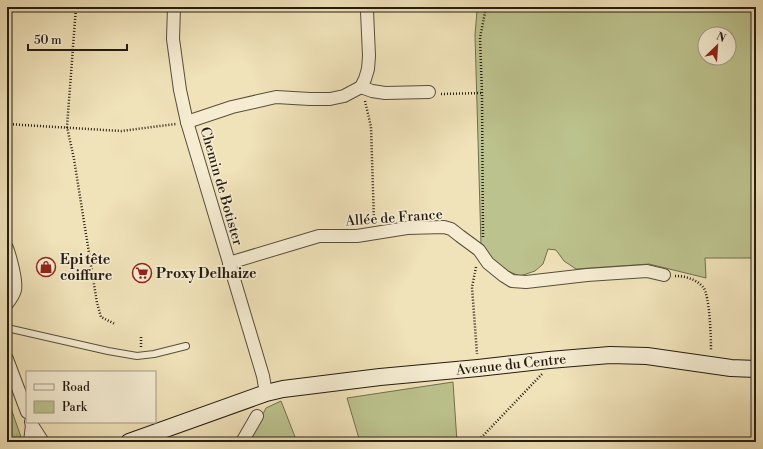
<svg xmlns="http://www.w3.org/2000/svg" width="763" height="449" font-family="'Libre Bodoni',serif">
<defs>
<pattern id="park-tufts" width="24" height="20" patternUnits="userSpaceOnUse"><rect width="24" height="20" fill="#bcc28d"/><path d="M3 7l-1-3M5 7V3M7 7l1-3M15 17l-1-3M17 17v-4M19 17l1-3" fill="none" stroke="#a1a679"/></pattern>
</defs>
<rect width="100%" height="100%" fill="#f0e2b9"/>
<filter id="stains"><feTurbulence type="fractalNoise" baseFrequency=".005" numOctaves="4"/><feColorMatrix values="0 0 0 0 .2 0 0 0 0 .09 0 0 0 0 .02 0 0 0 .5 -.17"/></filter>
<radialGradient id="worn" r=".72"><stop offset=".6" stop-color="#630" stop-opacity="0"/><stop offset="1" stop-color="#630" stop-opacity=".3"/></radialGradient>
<!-- green -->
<g fill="#bcc28d" stroke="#706f4f" fill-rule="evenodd">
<path d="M478,7H756V258H705L706,278L649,264L576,269L564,261L556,250L548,249L543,264L535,271L520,276L502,269L481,245L475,35L477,11ZM705,34H729V58H705Z"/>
<polygon points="453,382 457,442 360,442 347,398"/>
<polygon points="281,401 297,442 249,442 266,408"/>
</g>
<!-- park -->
<polygon fill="url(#park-tufts)" stroke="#706f4f" points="7,397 21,437 19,442 7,442"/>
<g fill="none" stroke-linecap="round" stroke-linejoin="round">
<!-- lane casing -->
<g stroke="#584e3b" stroke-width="8">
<polyline id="lane" points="7,328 108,351 137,356 154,354 186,346"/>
</g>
<!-- street casing -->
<g stroke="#584e3b" stroke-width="14">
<g id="street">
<polyline points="174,7 173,39 180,90 187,122 263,376 266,393"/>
<polyline points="361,87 372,91 385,93 429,92"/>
<polyline points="187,122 232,107 276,97 310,99 330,99 344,96 361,87 365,79 368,69 369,56 367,11 368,7"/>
<path d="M7,248C10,256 17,281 15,290C14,294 10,300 7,304"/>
<polyline points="229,263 319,236 357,236 407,228 444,227 451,229 460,236 479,250 488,263 504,276 512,281 526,282 587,275 647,271 664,275"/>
<polyline points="7,359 27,412"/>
<polyline points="31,422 32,425 43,442"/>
<polyline points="30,442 32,425"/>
<polyline points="242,442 257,416"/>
</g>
</g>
<!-- secondary casing -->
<g stroke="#251c11" stroke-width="18">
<polyline id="secondary" points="129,442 266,393 283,389 380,377 478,368 549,360 610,355 647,356 731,368 756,369"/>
</g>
<!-- path -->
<g stroke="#251c11" stroke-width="2.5" stroke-dasharray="1 2" stroke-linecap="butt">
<polyline points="76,7 67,127 74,159 97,303 101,317 115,324"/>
<polyline points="441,94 482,93"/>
<polyline points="365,101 371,127 374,221"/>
<polyline points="7,124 121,131 176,124"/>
<polyline points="483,237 482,93 480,38 486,7"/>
<polyline points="476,267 472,287 477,354"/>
<path d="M675,276C685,276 696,279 703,287C710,295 711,339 711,351"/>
<polyline points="141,347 141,336"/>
<polyline points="7,441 9,442"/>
<polyline points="477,442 542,374"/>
</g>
<!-- lane -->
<use href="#lane" stroke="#f5ecd2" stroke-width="6"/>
<!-- street -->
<use href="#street" stroke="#f5ecd2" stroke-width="12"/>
<!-- secondary -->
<use href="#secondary" stroke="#f5ecd2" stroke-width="16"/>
</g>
<!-- icons -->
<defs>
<g id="shop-ring" transform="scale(1)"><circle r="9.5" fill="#f5ecd2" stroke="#8f2418" stroke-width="1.5"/><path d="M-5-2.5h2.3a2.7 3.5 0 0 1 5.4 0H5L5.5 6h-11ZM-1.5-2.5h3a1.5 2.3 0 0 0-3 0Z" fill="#8f2418"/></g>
<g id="supermarket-ring" transform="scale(1)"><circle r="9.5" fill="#f5ecd2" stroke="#8f2418" stroke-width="1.5"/><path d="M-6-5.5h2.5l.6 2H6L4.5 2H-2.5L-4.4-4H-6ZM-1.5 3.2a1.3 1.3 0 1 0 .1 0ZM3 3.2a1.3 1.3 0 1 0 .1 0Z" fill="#8f2418"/></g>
</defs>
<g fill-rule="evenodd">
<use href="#shop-ring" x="46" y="267"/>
<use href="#supermarket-ring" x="142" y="273"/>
</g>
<g text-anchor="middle" stroke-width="3.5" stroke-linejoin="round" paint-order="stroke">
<!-- street labels -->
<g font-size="14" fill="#251c11" stroke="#f5ecd2">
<text transform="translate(222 186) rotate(74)" y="5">Chemin de Botister</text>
<text transform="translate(394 217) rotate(-4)" y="5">Allée de France</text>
<text transform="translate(511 364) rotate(-6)" y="5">Avenue du Centre</text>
</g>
<!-- poi labels -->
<g font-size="14" font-weight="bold" fill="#251c11" stroke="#f5ecd2" text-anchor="start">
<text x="60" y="264">Epi tête<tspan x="60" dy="16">coiffure</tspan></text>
<text x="156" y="278">Proxy Delhaize</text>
</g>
</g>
<!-- margin -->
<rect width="763" height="449" fill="none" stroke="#f0e2b9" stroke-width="24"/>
<rect x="8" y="8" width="747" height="433" fill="none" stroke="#251c11" stroke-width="2"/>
<rect x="12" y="12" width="739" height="425" fill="none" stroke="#251c11"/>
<!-- legend -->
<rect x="26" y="371" width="130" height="52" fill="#f5ecd2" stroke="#a29985"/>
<rect x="34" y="384" width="20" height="6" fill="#f5ecd2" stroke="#a29985"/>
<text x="62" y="391" font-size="12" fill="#251c11">Road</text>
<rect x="34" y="401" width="20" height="12" fill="#bcc28d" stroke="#a29985"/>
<text x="62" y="411" font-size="12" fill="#251c11">Park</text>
<!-- north arrow -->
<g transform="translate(717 46) rotate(25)"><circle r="19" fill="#f5ecd2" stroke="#a29985"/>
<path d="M0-3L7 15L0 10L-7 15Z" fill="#8f2418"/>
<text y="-6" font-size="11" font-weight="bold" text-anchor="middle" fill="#251c11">N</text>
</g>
<!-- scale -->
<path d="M28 44v6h99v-6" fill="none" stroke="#251c11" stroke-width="2"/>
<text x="34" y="44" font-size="12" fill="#251c11" stroke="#f5ecd2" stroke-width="3" paint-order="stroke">50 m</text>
<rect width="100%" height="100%" filter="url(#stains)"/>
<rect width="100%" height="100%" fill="url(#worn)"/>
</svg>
